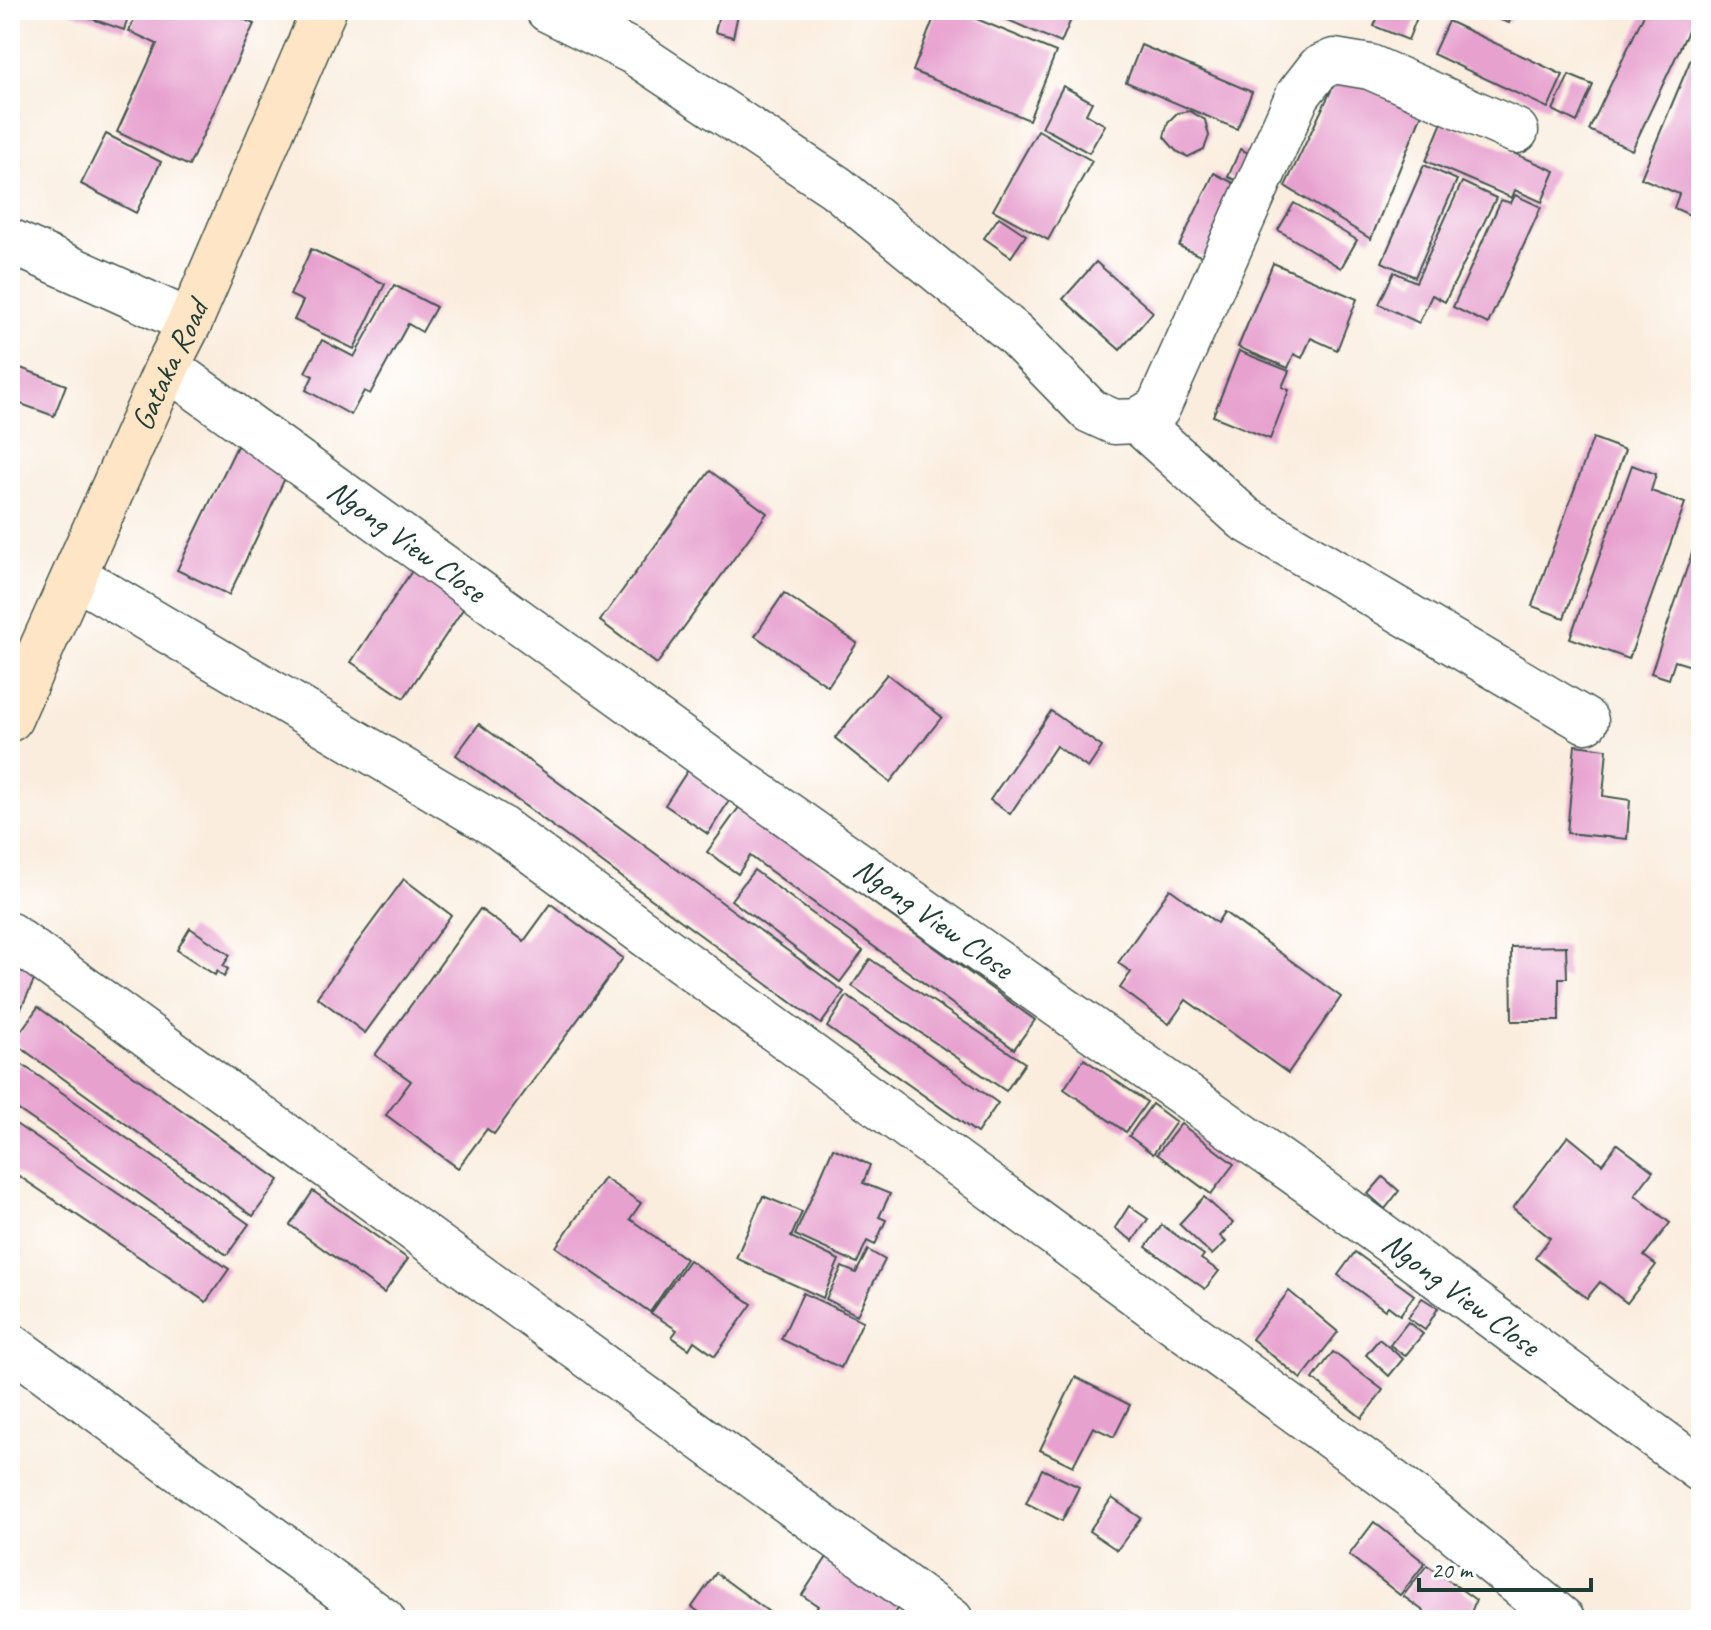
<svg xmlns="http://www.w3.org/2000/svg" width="1711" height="1630" font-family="Caveat,sans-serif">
<rect width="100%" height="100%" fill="#fff"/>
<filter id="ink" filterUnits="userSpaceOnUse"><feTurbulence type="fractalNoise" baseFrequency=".0125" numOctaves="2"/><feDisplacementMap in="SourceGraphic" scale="16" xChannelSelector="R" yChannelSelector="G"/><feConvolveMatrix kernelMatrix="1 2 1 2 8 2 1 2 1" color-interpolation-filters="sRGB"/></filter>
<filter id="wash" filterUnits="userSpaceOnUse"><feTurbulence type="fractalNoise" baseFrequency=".006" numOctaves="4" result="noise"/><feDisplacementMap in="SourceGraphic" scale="32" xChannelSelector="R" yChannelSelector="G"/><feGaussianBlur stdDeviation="1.8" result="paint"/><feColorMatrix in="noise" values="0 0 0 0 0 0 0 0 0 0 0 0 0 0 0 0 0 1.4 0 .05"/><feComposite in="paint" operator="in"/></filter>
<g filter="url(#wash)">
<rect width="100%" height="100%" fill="#faedde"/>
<g id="blocks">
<!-- building -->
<g fill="#e7a1cf">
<polygon points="66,10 130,10 124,30"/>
<polygon points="138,10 224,10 254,24 189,166 117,132 157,44 129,31"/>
<polygon points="235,10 263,10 259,20"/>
<polygon points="720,10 739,10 733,37 715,32"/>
<polygon points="937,10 955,10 1056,52 1029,120 913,71"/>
<polygon points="1004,10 1075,10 1061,43 1001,17"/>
<polygon points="1381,10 1420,10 1408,40 1374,26"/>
<polygon points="1472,10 1513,10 1509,23"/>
<polygon points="1646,10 1698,10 1632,150 1589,130"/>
<polygon points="1448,21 1563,75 1548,108 1433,54"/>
<polygon points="1701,35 1701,220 1674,208 1679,194 1641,178"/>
<polygon points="1141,45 1252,92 1237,129 1126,82"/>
<polygon points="1339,74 1425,106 1371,239 1285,186"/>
<polygon points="1569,75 1593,85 1577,122 1553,110"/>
<polygon points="1063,86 1092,102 1086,114 1105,125 1089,153 1042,127"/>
<polygon points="1190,111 1205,120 1209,136 1204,149 1188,157 1176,151 1164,137 1168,122 1177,113"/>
<polygon points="1442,122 1555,171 1542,202 1515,190 1512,198 1426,161"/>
<polygon points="1038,130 1092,161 1048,240 993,210"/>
<polygon points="106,134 161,162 136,213 81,184"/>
<polygon points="1240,149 1259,158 1248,185 1228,177"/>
<polygon points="1424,165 1457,180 1415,277 1382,262"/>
<polygon points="1214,173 1249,191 1215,263 1179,246"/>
<polygon points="1462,182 1496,198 1445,302 1432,295 1419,323 1379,304 1394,272 1416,282"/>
<polygon points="1515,195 1541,207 1488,324 1453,307 1501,200 1511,203"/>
<polygon points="1294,203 1357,240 1341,268 1278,230"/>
<polygon points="999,217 1026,235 1011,257 984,238"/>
<polygon points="311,249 385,284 354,349 294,320 303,301 290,295"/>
<polygon points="1096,262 1153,312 1120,350 1063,299"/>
<polygon points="1273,263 1357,299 1337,350 1311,338 1302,358 1294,354 1288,368 1238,347"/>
<polygon points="394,285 436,307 422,332 408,324 370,394 364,391 351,415 306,390 313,376 305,372 322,340 354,357"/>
<polygon points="1239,351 1289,371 1282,387 1289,390 1270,439 1213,416"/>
<polygon points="10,364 66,385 54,416 10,400"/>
<polygon points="1593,438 1625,450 1564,618 1532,606"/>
<polygon points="237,446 289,470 229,595 177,570"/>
<polygon points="1632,465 1656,474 1651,491 1685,503 1629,659 1570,638"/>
<polygon points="710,471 767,513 657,664 600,621"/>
<polygon points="1701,527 1701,635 1691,666 1675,661 1669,679 1651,673"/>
<polygon points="416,565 469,600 404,698 351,662"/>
<polygon points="784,593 857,643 828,686 755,636"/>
<polygon points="887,674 942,717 890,782 835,738"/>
<polygon points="1051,711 1102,747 1088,768 1056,746 1010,814 990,800"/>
<polygon points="479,724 844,992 821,1024 456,755"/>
<polygon points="1575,745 1607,749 1603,796 1630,800 1627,839 1567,833"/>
<polygon points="690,767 732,796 708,834 665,805"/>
<polygon points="740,806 1035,1020 1014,1049 750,856 738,874 707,852"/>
<polygon points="754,870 863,951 840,982 731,900"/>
<polygon points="404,879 451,915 365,1033 317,997"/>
<polygon points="1170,889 1217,923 1224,912 1341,997 1288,1073 1186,1000 1169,1024 1120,988 1131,972 1118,963"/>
<polygon points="551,904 623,958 494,1134 487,1129 458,1168 386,1115 411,1081 375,1055 480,909 524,941"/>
<polygon points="190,928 230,955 223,966 228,969 224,977 217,971 215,975 177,950"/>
<polygon points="1566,946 1567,978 1559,978 1559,1021 1512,1021 1511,947"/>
<polygon points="10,950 43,961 19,1013 10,1009"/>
<polygon points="870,959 1025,1063 1006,1091 852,986"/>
<polygon points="847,996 998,1103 977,1133 827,1027"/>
<polygon points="38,1007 279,1180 253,1216 13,1042"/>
<polygon points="1084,1059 1147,1102 1126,1132 1064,1089"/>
<polygon points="20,1063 249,1224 227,1255 10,1104 10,1078"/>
<polygon points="1152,1104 1176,1122 1153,1154 1129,1136"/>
<polygon points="10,1120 229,1269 206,1302 10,1170"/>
<polygon points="1181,1124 1234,1164 1211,1194 1157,1154"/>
<polygon points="1568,1136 1602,1164 1617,1144 1653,1171 1635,1195 1670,1223 1644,1256 1656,1265 1627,1303 1600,1282 1587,1298 1535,1258 1550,1238 1513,1208"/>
<polygon points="833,1148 870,1165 863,1183 890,1194 879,1217 886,1220 875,1245 867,1241 857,1263 795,1235"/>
<polygon points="1383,1177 1399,1191 1385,1209 1368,1194"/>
<polygon points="604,1178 641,1203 630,1219 686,1259 650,1312 556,1247"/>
<polygon points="313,1191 408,1259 384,1293 290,1225"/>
<polygon points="763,1196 802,1212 791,1237 839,1260 823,1298 736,1258"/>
<polygon points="1204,1197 1233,1223 1220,1236 1226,1242 1212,1255 1179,1224"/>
<polygon points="1129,1206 1148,1219 1133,1241 1115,1228"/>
<polygon points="1162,1225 1204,1255 1201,1259 1219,1271 1205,1289 1146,1247"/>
<polygon points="868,1250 885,1260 857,1315 826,1299 842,1267 856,1273"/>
<polygon points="1355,1252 1414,1295 1400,1315 1388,1306 1385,1310 1338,1275"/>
<polygon points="689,1260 752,1304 715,1356 694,1341 689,1349 672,1337 677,1330 651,1313"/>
<polygon points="1289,1291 1338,1332 1301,1379 1252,1339"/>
<polygon points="803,1293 863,1321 841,1368 781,1339"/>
<polygon points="1422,1298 1438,1308 1425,1330 1408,1318"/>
<polygon points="1408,1322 1423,1334 1405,1356 1390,1345"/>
<polygon points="1379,1339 1403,1359 1389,1376 1366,1355"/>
<polygon points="1333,1352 1383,1390 1362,1418 1313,1379"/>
<polygon points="1075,1377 1130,1405 1114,1437 1093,1427 1073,1466 1040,1450"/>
<polygon points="1042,1469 1079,1487 1062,1521 1026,1503"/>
<polygon points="1112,1498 1141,1518 1117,1550 1089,1531"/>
<polygon points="1374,1522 1425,1563 1400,1595 1349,1555"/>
<polygon points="827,1557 900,1604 890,1620 809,1620 818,1606 802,1595"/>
<polygon points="1427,1565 1476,1600 1468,1620 1432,1620 1433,1618 1403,1596"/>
<polygon points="716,1573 780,1620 710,1620 692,1607"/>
</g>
</g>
</g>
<g filter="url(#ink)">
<use href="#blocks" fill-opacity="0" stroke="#40574e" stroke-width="2"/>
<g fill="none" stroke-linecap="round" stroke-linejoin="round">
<!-- street casing -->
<g stroke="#40574e" stroke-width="47">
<g id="street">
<polyline points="548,10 633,52 836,187 1015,334 1090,411 1114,422 1137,421 1158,408 1298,95 1319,68 1334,61 1370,67 1516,131"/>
<polyline points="10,241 190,322"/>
<path id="s1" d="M167,367L740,781L1320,1190L1701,1470"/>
<polyline points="1137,421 1245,519 1586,721"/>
<polyline points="75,576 499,827 1412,1496 1563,1620"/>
<polyline points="10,935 951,1620"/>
<polyline points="10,1345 383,1620"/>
</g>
</g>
<!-- secondary casing -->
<g stroke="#40574e" stroke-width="47">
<g id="secondary">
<path id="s2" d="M10,719L167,367L190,322L324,10"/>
</g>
</g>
<!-- street -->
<use href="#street" stroke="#fff" stroke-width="44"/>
<!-- secondary -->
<use href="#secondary" stroke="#fde5c5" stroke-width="44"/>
</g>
</g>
<g text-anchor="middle" stroke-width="6" stroke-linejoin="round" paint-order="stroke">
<!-- street labels -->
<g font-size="32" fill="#1f3d34" stroke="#fff">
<text dy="11" stroke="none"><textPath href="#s2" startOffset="388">Gataka Road</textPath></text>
<text dy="11" stroke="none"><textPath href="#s1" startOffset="296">Ngong View Close</textPath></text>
<text dy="11" stroke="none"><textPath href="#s1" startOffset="944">Ngong View Close</textPath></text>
<text dy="11" stroke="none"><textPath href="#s1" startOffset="1592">Ngong View Close</textPath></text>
</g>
</g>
<!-- margin -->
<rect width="1711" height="1630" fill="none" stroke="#fff" stroke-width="40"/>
<!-- scale -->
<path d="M1419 1578v12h172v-12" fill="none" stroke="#1f3d34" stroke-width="4"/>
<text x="1431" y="1578" font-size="24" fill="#1f3d34" stroke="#ffffff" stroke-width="6" paint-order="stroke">20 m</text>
</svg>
